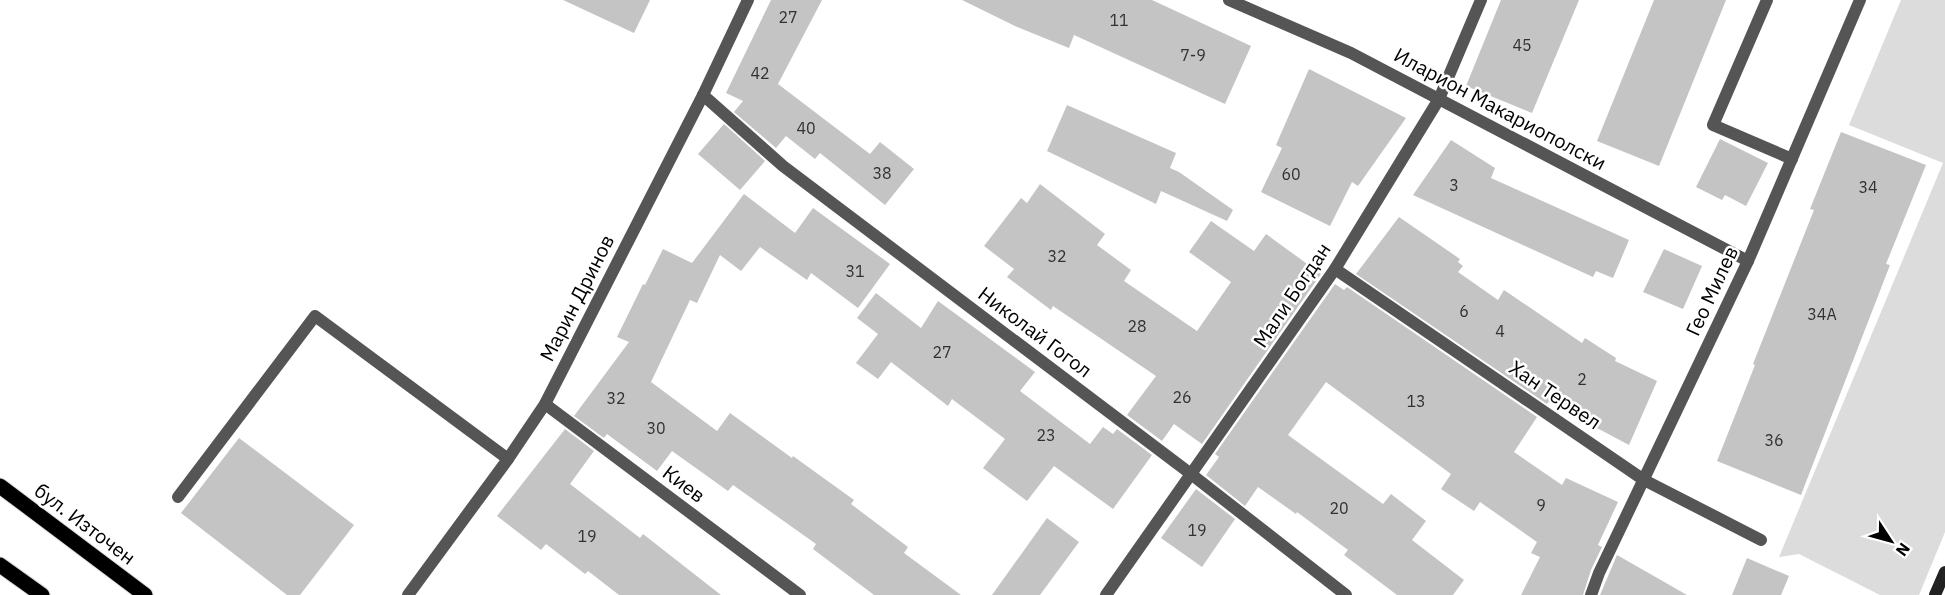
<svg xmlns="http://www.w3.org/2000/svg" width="1945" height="595" font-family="'IBM Plex Sans',sans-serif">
<rect width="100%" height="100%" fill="#fff"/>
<!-- green -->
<polygon fill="#dcdcdc" points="1901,0 1945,0 1945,532 1919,595 1880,595 1799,554 1779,557 1943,163 1849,125"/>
<!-- building -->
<g fill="#c4c4c4">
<polygon points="563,0 650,0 634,33"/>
<polygon points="771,0 822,0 778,84 870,154 880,142 914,169 885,205 820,153 815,159 786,136 776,148 734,112 743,101 726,93"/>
<polygon points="962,0 1152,0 1251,46 1225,104 1074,35 1069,48 1015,26"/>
<polygon points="1501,0 1579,0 1532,113 1466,86"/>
<polygon points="1654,0 1726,0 1659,166 1597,141"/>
<polygon points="1309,69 1406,118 1358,186 1352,182 1330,226 1261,192 1282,148 1276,145"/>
<polygon points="1067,105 1176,153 1170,168 1179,172 1233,210 1227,221 1161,191 1156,204 1047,151"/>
<polygon points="724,124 765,161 740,190 698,154"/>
<polygon points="1841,132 1926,165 1886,264 1890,265 1801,495 1717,461 1755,365 1753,364 1814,210 1810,209"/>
<polygon points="1720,139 1768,163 1746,206 1725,195 1722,200 1696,187"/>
<polygon points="1451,140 1495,168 1491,178 1629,240 1613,278 1596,271 1593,277 1413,195"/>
<polygon points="1040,184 1105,234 1097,245 1131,270 1124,281 1197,331 1231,282 1189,252 1211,221 1254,251 1266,234 1321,274 1202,444 1174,424 1162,441 1127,415 1156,376 1053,306 1051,310 1007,277 1014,269 984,246 1021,198 1027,203"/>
<polygon points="744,194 795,233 813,208 890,264 858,308 811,273 807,280 760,247 741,271 720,255 697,303 690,300 651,382 717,431 730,413 792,458 793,456 854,500 851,504 908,547 904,553 961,595 874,595 813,549 816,544 733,485 728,491 672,451 657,471 607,434 604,438 574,416 629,342 617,337 643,284 645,285 663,249 692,263"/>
<polygon points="1399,217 1460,259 1458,262 1463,266 1458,272 1498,300 1504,290 1582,343 1585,338 1616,358 1615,361 1657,381 1629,445 1548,402 1547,404 1356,274"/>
<polygon points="1664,249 1702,266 1683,309 1643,292"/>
<polygon points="1335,284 1344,290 1347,287 1537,417 1514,452 1562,485 1566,478 1618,502 1598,545 1602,547 1591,570 1583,595 1521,595 1540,557 1531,553 1537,542 1480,502 1474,511 1441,489 1451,474 1326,382 1288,435 1383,504 1391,494 1426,521 1412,540 1464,580 1453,595 1397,595 1344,555 1348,550 1297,512 1296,514 1258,487 1245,506 1206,475 1219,457 1215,454"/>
<polygon points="876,293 921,328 938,301 1035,372 1020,391 1090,444 1103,427 1113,434 1117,429 1152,455 1113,509 1054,466 1027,501 983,468 1005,439 952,399 948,406 891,362 878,379 856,363 878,334 857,318"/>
<polygon points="565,429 594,451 570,484 640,538 643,534 721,595 619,595 588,571 585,574 546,544 541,550 497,516"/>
<polygon points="239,438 354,525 300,595 287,595 181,513"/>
<polygon points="1196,489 1235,519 1202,567 1161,538"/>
<polygon points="1047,518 1079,542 1040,595 992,595"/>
<polygon points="1617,555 1687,595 1600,595"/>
<polygon points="1747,558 1789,576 1781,595 1732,595"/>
</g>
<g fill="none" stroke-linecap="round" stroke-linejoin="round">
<!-- primary casing -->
<g stroke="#dbdbdb" stroke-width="17">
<g id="primary">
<polyline points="0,486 145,595"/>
<polyline points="0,565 42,595"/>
</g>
</g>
<!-- service -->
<g stroke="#555" stroke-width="12">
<polyline points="1767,0 1713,125 1792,159"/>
<polyline points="178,497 315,316 508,459"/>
</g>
<!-- minor -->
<g stroke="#555" stroke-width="12">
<polyline points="1229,0 1351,53 1748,261"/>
<polyline points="703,95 783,166 1191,474 1346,595"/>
<polyline points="1335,269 1644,480 1761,540"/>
<polyline points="545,404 800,595"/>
<polyline points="408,595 508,459 545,404 703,95 748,0"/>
<polyline points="1106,595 1335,269 1439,99 1481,0"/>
<polyline points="1591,595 1599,573 1748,261 1860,0"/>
</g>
<!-- secondary -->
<polyline stroke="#222" stroke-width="12" points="1935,595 1945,572"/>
<!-- primary -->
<use href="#primary" stroke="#000" stroke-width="15"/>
</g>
<g text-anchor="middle" stroke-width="5" stroke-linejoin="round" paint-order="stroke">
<!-- number labels -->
<g font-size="16" fill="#313131">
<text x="788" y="23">27</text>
<text x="1119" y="26">11</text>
<text x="1522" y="51">45</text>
<text x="1193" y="61">7-9</text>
<text x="760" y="79">42</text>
<text x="806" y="134">40</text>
<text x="882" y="179">38</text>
<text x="1291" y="180">60</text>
<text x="1454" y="191">3</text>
<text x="1868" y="193">34</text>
<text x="1057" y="262">32</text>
<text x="855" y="277">31</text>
<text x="1464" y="317">6</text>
<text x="1822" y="320">34А</text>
<text x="1137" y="332">28</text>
<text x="1500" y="337">4</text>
<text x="942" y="358">27</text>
<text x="1582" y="385">2</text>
<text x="1182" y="403">26</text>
<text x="616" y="404">32</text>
<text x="1416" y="407">13</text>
<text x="656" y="434">30</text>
<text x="1046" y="441">23</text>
<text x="1774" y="446">36</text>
<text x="1541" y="511">9</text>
<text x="1339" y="514">20</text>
<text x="1197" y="536">19</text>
<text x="587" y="542">19</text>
</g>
<!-- street labels -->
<g font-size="20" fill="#000" stroke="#fff">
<text transform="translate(1500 109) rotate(28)" y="7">Иларион Макариополски</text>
<text transform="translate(1712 291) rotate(-65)" y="7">Гео Милев</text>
<text transform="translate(1292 295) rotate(-56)" y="7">Мали Богдан</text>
<text transform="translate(577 298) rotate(-63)" y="7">Марин Дринов</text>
<text transform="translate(1035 332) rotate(37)" y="7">Николай Гогол</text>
<text transform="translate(1555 395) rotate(34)" y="7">Хан Тервел</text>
<text transform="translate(684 484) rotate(37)" y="7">Киев</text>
<text transform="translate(85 524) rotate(37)" y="7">бул. Източен</text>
</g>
</g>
<!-- north arrow -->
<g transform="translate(1891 541) rotate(126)" stroke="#ffffff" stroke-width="4.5" paint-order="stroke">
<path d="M0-4.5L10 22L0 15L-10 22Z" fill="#000000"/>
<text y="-9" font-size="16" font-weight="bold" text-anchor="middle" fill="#000000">N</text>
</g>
</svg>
